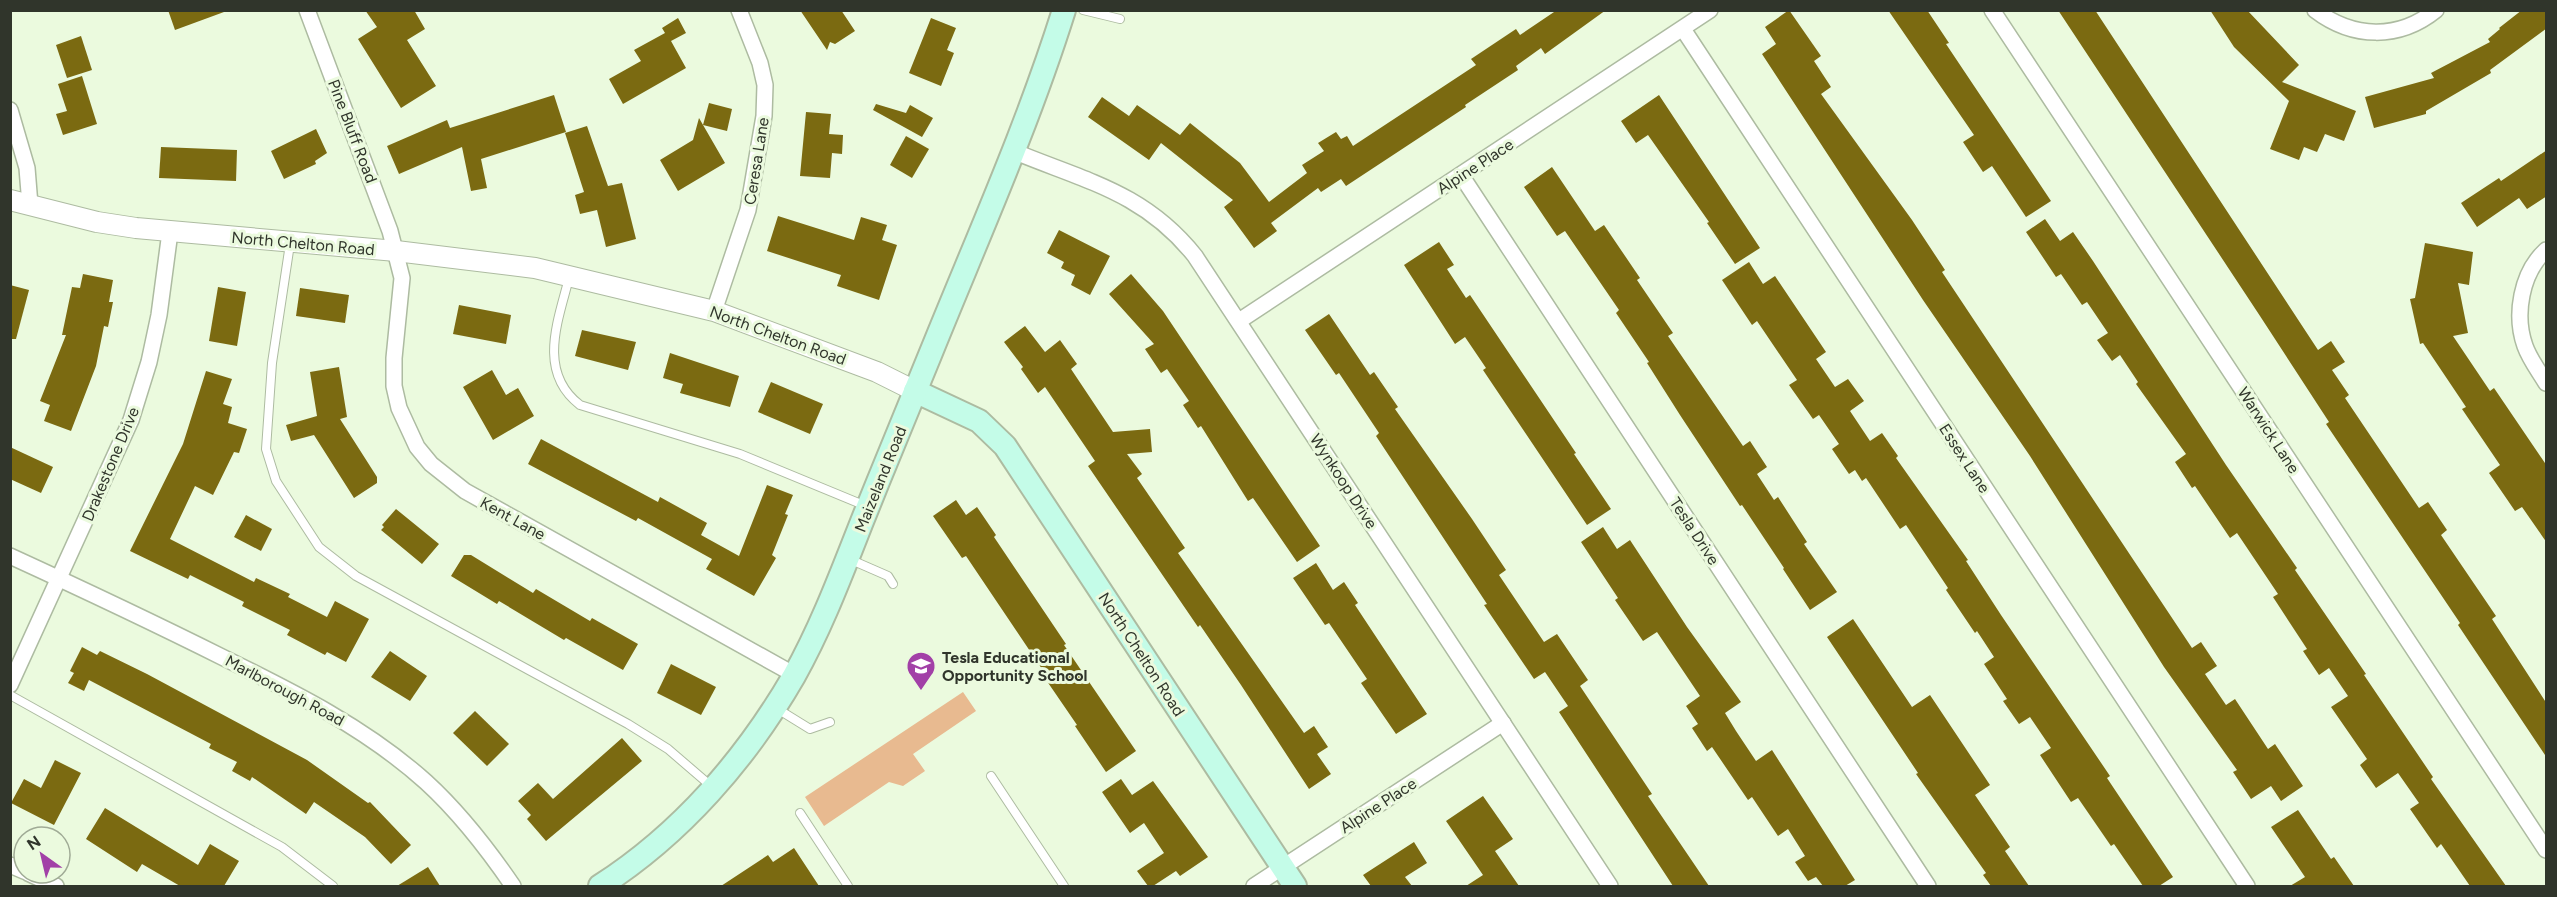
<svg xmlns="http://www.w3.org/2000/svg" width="2557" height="897" font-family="Figtree,sans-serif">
<rect width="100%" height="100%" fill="#ebfade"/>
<!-- green -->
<polygon fill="#e8ba90" points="963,692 976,711 913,754 925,771 903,786 889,782 824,826 805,797"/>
<!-- building -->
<g fill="#7b6a11">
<polygon points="168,10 223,10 224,12 175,30"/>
<polygon points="365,10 414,10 425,29 407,40 436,86 401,108 358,39 377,27"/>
<polygon points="800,10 841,10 855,31 835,44 830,42 827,50"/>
<polygon points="1557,10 1606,10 1545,54 1541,48 1516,66 1518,70 1465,105 1466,107 1346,186 1341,179 1321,192 1318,188 1271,223 1277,231 1254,248 1224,207 1233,200 1161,143 1149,160 1088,117 1102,97 1129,116 1137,105 1180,135 1190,123 1240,163 1269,202 1307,173 1302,165 1324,151 1318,143 1336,132 1341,139 1347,136 1353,146 1476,65 1471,59 1516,29 1520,35"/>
<polygon points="1789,10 1821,56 1814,61 1831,87 1821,94 1912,220 1945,270 1942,272 2192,648 2201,642 2217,666 2205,674 2226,705 2235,699 2268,749 2275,744 2303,786 2281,801 2271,786 2251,799 2233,772 2237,770 2164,667 2030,456 1923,300 1762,54 1776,44 1765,27"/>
<polygon points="1888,10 1927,10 1949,43 1946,44 2051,201 2026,217 1992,166 1983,172 1963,142 1974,135"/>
<polygon points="2058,10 2095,10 2318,350 2331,341 2345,362 2332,370 2349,395 2345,398 2419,508 2428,502 2447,530 2441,535 2496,616 2492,619 2547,704 2547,758 2458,625 2460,623 2326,424 2329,422 2260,316"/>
<polygon points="2210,10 2247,10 2299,65 2282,82 2356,111 2344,141 2325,134 2317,152 2304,147 2299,160 2270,149 2289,101 2234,47"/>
<polygon points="2522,10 2547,10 2547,28 2490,70 2491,73 2426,111 2426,114 2374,128 2365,97 2434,78 2431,73 2490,42 2488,39 2500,29 2499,28"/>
<polygon points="678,18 686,33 671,41 686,68 623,104 609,79 641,61 634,50 665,33 662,28"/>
<polygon points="931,18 956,28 947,50 954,53 941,86 909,73"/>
<polygon points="81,36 92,70 67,78 56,45"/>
<polygon points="82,76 97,124 63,135 56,114 67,111 58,84"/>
<polygon points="554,95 566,132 481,159 487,188 471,191 462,147 399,174 387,146 447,120 450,128"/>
<polygon points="1659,95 1760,248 1735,264 1707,223 1709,222 1648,135 1636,143 1621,121"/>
<polygon points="709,103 732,109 727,131 703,125"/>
<polygon points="876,104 906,113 910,105 933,118 922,137 873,110"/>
<polygon points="806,112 831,114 829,134 843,135 842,154 832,153 830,178 800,176"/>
<polygon points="699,118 725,163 678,191 660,160 693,140"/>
<polygon points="587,126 608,186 622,183 636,239 606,247 597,210 580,214 575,195 584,192 565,133"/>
<polygon points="316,129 327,153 315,161 316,164 284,179 271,151"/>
<polygon points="906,136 929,149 912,178 890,165"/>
<polygon points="161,147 237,150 236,181 159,178"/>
<polygon points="2547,150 2547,196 2527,209 2519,198 2477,227 2461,203 2499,178 2501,181"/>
<polygon points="1552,167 1595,231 1604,225 1640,278 1637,280 1673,333 1668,336 1743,446 1750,441 1767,467 1757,474 1774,500 1778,497 1807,542 1804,544 1837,592 1810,610 1783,569 1784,568 1742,505 1740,506 1680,415 1647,363 1649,362 1616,313 1619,310 1565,231 1557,236 1524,187"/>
<polygon points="778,216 854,240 861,217 887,225 882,240 897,245 879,300 837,286 841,275 767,251"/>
<polygon points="2045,219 2060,241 2073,232 2093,261 2226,465 2297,568 2295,570 2366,674 2364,675 2433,777 2431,779 2506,886 2470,886 2441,844 2437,848 2410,809 2419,803 2398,773 2376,788 2360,765 2367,759 2331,707 2348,696 2329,668 2319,675 2303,651 2307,649 2273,597 2278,594 2237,533 2230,538 2195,486 2192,488 2175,462 2186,454 2136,384 2138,382 2120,355 2112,361 2097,340 2108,333 2087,302 2082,305 2061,274 2056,277 2026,232"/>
<polygon points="1059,230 1110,256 1090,295 1071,285 1075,275 1061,268 1064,262 1047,253"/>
<polygon points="1439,242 1454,265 1447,269 1466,298 1470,295 1576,453 1574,454 1611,509 1587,525 1483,370 1486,368 1465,337 1455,344 1404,265"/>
<polygon points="2425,243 2473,252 2469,285 2458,283 2468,333 2453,336 2490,391 2494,388 2547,466 2547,543 2522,507 2515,511 2489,473 2500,465 2462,409 2466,407 2423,343 2420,344 2410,299 2415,298"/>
<polygon points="1749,262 1763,284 1775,276 1826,352 1816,359 1835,387 1848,379 1864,401 1850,411 1870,441 1882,433 1898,456 1896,458 1968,560 1966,561 2001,615 2110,776 2107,778 2173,877 2159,886 2143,886 2114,844 2111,846 2078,798 2071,802 2040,755 2051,748 2030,717 2019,724 2003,701 2007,699 1984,664 1994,657 1977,631 1975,633 1946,590 1948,588 1906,525 1900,529 1866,478 1862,481 1855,470 1849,474 1832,449 1839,444 1819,415 1813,419 1789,385 1797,380 1757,321 1752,325 1722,280"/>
<polygon points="83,274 113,280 109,302 113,302 108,327 104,326 96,366 71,431 44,421 50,405 40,401 66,335 62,335 72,287 80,288"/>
<polygon points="1131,274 1163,311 1320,546 1297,562 1253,498 1248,501 1201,426 1198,428 1183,405 1189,401 1167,369 1161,373 1145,349 1154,344 1109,294"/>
<polygon points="10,285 29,290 16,339 10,339"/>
<polygon points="218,287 246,292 237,346 209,341"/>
<polygon points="300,288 349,295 345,323 296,316"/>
<polygon points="459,305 511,315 506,344 453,334"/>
<polygon points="1329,314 1370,375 1374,372 1398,407 1395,409 1472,519 1506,570 1499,575 1544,642 1557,634 1588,680 1580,686 1652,794 1648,796 1709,886 1673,886 1559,712 1568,706 1545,672 1534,679 1484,605 1487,604 1376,436 1379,433 1339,373 1336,375 1305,330"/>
<polygon points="1025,326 1045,352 1060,340 1077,364 1071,369 1113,432 1150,429 1152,452 1127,454 1142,474 1137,478 1185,548 1178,553 1304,733 1314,726 1328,747 1317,754 1331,774 1309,789 1241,685 1200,625 1198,627 1088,466 1095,461 1045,387 1038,393 1021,369 1023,367 1004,342"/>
<polygon points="582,330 636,342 628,370 575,356"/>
<polygon points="670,353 739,376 730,407 680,393 683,384 663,378"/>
<polygon points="339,367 347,417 340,419 377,477 377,483 354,498 314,435 291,441 286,425 317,416 310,372"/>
<polygon points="492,370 506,395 518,388 534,416 493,440 463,387"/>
<polygon points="206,371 232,379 223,404 232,407 228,423 247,429 239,453 234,452 213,495 195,486 170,539 254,582 256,578 290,594 288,597 327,617 335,601 369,619 346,662 327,652 325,655 287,635 290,630 242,606 244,602 190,575 188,579 130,551 183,444"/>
<polygon points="771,382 823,404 810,434 758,412"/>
<polygon points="541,439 658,502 660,497 707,523 701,535 739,556 767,485 793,495 785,514 788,515 772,555 776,558 754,596 706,569 712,559 638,518 636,521 528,464"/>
<polygon points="10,447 53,467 41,493 10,479"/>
<polygon points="956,500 966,515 977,507 996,535 994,537 1066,644 1064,645 1136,751 1106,772 1075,726 1077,725 1040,671 1042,669 966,556 962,558 933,516"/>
<polygon points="396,509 439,544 422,564 381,530 384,527 382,525"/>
<polygon points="246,515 272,529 261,551 234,537"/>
<polygon points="1603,527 1617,549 1630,540 1687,627 1741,702 1725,713 1736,731 1756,761 1772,750 1855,880 1845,886 1823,886 1816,877 1808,881 1795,862 1805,856 1788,829 1778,836 1752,797 1748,800 1712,747 1707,751 1692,728 1698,724 1686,706 1700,696 1657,632 1643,641 1615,600 1618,598 1581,542"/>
<polygon points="464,555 471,555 533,593 536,589 590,621 592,618 638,644 623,670 566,638 564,640 499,601 497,604 451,576"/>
<polygon points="1316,563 1333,590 1344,582 1358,603 1355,605 1427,714 1396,734 1361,683 1367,679 1329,623 1325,625 1293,578"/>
<polygon points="1853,619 1912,707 1930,695 1990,785 1975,795 2010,847 2005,851 2029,886 1991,886 1983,875 1986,873 1916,774 1918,773 1827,637"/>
<polygon points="82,647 97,655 100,651 147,674 307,760 368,803 370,802 411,845 391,864 365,837 314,802 306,814 252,777 250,781 232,771 237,762 209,748 211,744 89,680 84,691 68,683 74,673 70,671"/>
<polygon points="390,651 427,676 410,701 371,677"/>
<polygon points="671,664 716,687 701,715 657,693"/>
<polygon points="475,711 509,744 487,766 453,733"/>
<polygon points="622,738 642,761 546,841 527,819 531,815 518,801 538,783 553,799"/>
<polygon points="55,760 81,773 54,825 11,803 24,779 41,788"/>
<polygon points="1121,779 1132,795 1153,781 1208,857 1180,876 1176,871 1153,886 1148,886 1137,871 1164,853 1144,823 1130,833 1102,792"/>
<polygon points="1483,796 1513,839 1495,851 1519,886 1466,886 1483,875 1446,821"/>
<polygon points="105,808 198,865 210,844 239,861 224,886 180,886 142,864 137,872 86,839"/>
<polygon points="2298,810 2331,859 2334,857 2354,886 2290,886 2305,877 2271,827"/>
<polygon points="1414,842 1427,863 1405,877 1412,886 1371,886 1363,875"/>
<polygon points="794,848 819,886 721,886 768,855 773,862"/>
<polygon points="428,867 440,886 397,886"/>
</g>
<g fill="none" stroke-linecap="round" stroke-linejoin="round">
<!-- service casing -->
<g stroke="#adbba1" stroke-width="10">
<g id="service">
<polyline points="1083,10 1120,19"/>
<polyline points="290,244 272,363 266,449 276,481 319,547 356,576 628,724 668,749 711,786"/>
<path d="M569,278C558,321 537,372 580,405L740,454L866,506"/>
<polyline points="849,559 888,576 893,584"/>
<polyline points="10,695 282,847 333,886"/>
<polyline points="776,708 810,729 830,722"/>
<polyline points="991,776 1064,886"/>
<polyline points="800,813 848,886"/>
</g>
</g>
<!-- minor casing -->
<g stroke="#adbba1" stroke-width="18">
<g id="minor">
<polyline points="307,10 390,231 402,278 394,358 394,386 399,408 417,447 431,464 465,491 795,675"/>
<polyline points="1992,10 2546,850"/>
<path d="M2315,10C2353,39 2399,40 2436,10"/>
<polyline points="1683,29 2247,886"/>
<polyline points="10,110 27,168 30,205"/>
<path d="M1013,151C1085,181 1144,192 1195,256L1610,886"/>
<polyline points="1461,175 1928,886"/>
<path d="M2546,250C2521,273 2514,315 2525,346C2530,360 2539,371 2546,383"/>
<polyline points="714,311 748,210 764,116 765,85 760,63 739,10"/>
<polyline points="1239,321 1710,10"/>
<path d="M10,556C82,589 154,623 224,658C295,693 366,728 426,782C460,813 487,848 513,886"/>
<polyline points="10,685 131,420 149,362 159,315 170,232"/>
<polyline points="10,865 24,871"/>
<polyline points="28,873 56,886"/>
<polyline points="1254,886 1503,723"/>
</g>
</g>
<!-- tertiary casing -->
<g stroke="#adbba1" stroke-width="22">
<polyline id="tertiary" points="10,200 97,222 136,228 396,251 535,268 714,311 877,372 915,391"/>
</g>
<!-- secondary casing -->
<g stroke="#adbba1" stroke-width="26">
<g id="secondary">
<polyline points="915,391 979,421 1005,446 1295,886"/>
<path d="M600,886C681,834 746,759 794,676C822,626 842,572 863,519C885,464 908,409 930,355C976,241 1027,128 1064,10"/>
</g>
</g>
<!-- service -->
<use href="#service" stroke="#fff" stroke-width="8"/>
<!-- minor -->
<use href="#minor" stroke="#fff" stroke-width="15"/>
<!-- tertiary -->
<use href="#tertiary" stroke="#fff" stroke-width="20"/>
<!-- secondary -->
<use href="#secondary" stroke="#c4fce8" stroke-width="22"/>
</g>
<!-- icons -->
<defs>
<g id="school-pin" transform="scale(1.5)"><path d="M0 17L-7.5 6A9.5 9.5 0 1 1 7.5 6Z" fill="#a240a7" stroke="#ebfade"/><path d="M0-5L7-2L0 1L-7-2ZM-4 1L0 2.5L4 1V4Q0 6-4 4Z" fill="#fff"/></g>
</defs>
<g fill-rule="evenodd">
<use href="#school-pin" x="921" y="666"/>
</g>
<g text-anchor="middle" stroke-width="6" stroke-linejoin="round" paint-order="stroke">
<!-- street labels -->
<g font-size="16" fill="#30352b" stroke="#ebfade">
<text transform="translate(353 131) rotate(69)" y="6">Pine Bluff Road</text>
<text transform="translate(756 161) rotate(-81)" y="6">Ceresa Lane</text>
<text transform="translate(1475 166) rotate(-33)" y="6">Alpine Place</text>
<text transform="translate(303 243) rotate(5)" y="6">North Chelton Road</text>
<text transform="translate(778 335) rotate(20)" y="6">North Chelton Road</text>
<text transform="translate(2269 430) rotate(57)" y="6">Warwick Lane</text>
<text transform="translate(1965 458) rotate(57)" y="6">Essex Lane</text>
<text transform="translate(110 464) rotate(-67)" y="6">Drakestone Drive</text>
<text transform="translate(880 479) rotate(-68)" y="6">Maizeland Road</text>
<text transform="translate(1344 481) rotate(57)" y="6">Wynkoop Drive</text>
<text transform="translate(513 518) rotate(29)" y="6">Kent Lane</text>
<text transform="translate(1695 531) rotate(57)" y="6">Tesla Drive</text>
<text transform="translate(1142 654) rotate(57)" y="6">North Chelton Road</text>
<text transform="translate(285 690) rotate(28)" y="6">Marlborough Road</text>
<text transform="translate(1378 805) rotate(-33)" y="6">Alpine Place</text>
</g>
<!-- poi labels -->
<g font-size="16" font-weight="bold" fill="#30352b" stroke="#ebfade" text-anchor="start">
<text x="942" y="663">Tesla Educational<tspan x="942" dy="18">Opportunity School</tspan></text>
</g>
</g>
<!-- border -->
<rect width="2557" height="897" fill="none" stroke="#30352b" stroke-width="24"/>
<!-- north arrow -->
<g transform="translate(42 855) rotate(326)"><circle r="28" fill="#ebfade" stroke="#a0ab96" stroke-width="1.5"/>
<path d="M0-4.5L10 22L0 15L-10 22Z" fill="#a240a7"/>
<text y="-9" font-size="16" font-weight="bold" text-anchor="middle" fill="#30352b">N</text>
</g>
</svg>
